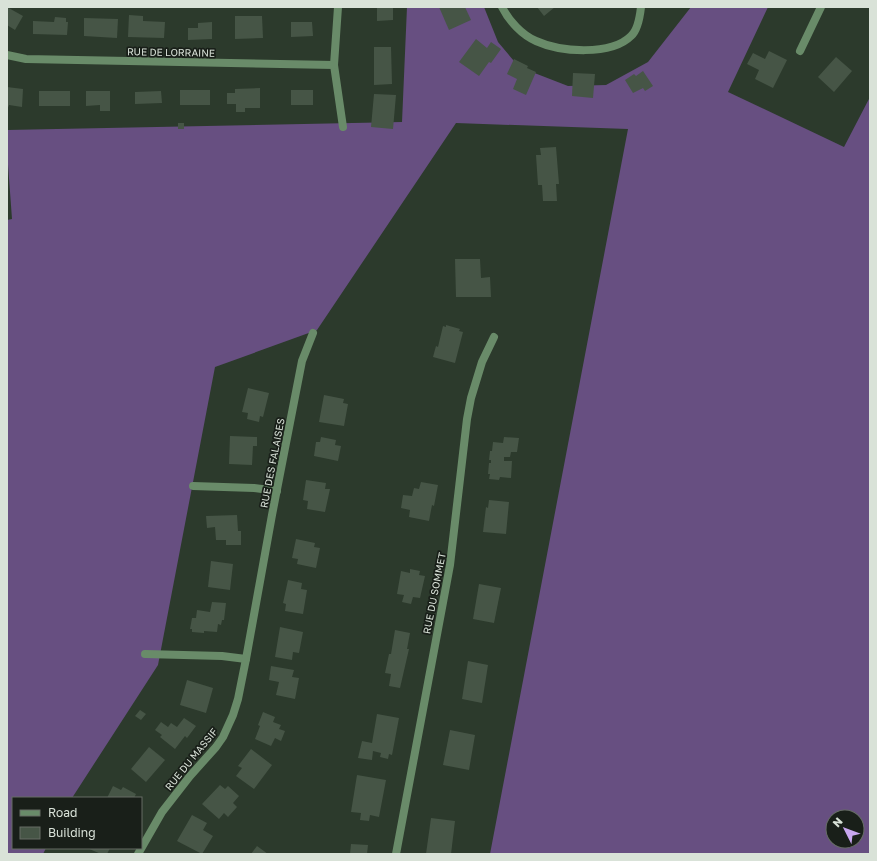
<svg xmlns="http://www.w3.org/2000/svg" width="877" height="861" font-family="'Golos Text',sans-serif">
<rect width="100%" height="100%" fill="#2c3a2c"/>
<!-- forest -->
<path fill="#674f81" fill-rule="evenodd" d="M407,7H484L498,42L519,67L568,86L606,85L648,62L691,7H768L728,92L844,147L870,97V854H490L628,129L456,123L317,330L215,367L158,665L72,798H13V848H46L43,854H7V220L12,219L7,151V130L402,122ZM833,817H857V841H833Z"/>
<!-- building -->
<g fill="#465546">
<polygon points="7,7 23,16 15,30 7,25"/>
<polygon points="377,7 393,7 393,20 377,21"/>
<polygon points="439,7 465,7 471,20 449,30"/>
<polygon points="537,7 555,7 544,16"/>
<polygon points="129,15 143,16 143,21 165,22 164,38 128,37"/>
<polygon points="235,16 262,16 263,38 235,39"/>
<polygon points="55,17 66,18 66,22 68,22 67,35 33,34 33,21 54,22"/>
<polygon points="84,18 118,19 117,38 84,36"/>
<polygon points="212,22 212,39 188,40 188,28 198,28 198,23"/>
<polygon points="291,22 312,22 313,36 291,37"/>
<polygon points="476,39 487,48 491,42 501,49 491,63 489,62 479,76 459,62"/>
<polygon points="374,47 391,47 392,84 374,85"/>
<polygon points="769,51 787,60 773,88 755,79 759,70 747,64 753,53 765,59"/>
<polygon points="836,57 852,71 834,92 818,77"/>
<polygon points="514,59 528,66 527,68 536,72 526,95 513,89 517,79 507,74"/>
<polygon points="643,71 653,86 645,91 643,88 633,93 625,80 634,74 636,76"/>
<polygon points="573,73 595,74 593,98 572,96"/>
<polygon points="7,87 23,89 22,107 9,105 7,110"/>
<polygon points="260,88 260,108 245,108 245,112 236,112 236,104 227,104 227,93 235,93 235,89"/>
<rect x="180" y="90" width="30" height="15"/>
<rect x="291" y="90" width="22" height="15"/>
<rect x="39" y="91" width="31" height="15"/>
<polygon points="86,91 110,91 110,111 100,111 100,105 86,106"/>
<polygon points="161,91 162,103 135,104 135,92"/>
<polygon points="374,94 396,95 393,129 371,127"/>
<rect x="178" y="123" width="6" height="6"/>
<polygon points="556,147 559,184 556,184 557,201 543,201 542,185 538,185 536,155 541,155 540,148"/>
<polygon points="455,259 480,259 481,278 490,277 491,297 456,297"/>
<polygon points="446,325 460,329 459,331 463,332 455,363 433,357 436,346 438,347 443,326 446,327"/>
<polygon points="248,388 269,393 263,417 260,416 259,422 247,419 248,413 242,412"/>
<polygon points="324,395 344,399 343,403 348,404 344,426 319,422"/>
<polygon points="230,436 257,437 257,446 253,446 252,465 229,464"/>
<polygon points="321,437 336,440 335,445 341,446 338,461 314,456 316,442 320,442"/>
<polygon points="504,437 519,438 517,452 511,452 510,457 504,457 504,461 512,461 511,478 500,477 499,480 489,479 490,474 488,474 489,463 491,463 491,460 489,460 490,451 492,451 493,442 503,443"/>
<polygon points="306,480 326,483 325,489 330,489 325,512 307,509 308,501 303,500"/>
<polygon points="421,482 438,485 434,506 432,505 429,521 409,517 410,510 401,508 403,495 412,496 414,488 419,489"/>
<polygon points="489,500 509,502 506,534 483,532 486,507 488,508"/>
<polygon points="237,515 238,531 241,531 241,545 226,545 226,540 216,540 215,527 207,528 206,516"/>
<polygon points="296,539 315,543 314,547 320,548 316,568 297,564 298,559 292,558"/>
<polygon points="211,561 233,564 230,590 208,587"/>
<polygon points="410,569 420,571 419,575 425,576 420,598 413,597 411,604 402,602 404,595 397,594 401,571 410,573"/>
<polygon points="288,580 302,583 301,589 307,590 303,614 285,611 286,604 283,603"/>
<polygon points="479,584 501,588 494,623 473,619"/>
<polygon points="212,602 226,603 224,620 222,620 221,625 218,624 217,632 204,631 204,633 192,632 192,629 190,629 192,618 196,618 197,610 210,612"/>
<polygon points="280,627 303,632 299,653 293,652 292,660 275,657"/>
<polygon points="395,630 410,633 407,649 409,649 400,688 389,686 391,674 385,673 389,654 391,654"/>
<polygon points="468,661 488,665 482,703 462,699"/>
<polygon points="271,666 294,670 292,677 299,678 295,699 276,695 279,682 269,680"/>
<polygon points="187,680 213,688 206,713 180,705"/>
<polygon points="140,710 146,714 141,720 135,716"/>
<polygon points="263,712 275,717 273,722 281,725 279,729 285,731 281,741 275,738 271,746 255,739 260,726 258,725"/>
<polygon points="377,714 399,718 392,755 389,754 388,759 380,757 381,753 373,751 372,760 358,758 362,741 372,743"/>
<polygon points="184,718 196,726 187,738 185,736 175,749 160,737 162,735 155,730 161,722 168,727 171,723 177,727"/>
<polygon points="450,730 475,735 469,770 443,765"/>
<polygon points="149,747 165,760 146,782 131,769"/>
<polygon points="251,749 272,765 254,789 236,776 242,768 238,766"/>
<polygon points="357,775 386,780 379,817 370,815 369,821 360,820 361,813 351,812"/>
<polygon points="220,785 225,789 228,786 239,796 233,803 237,807 228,817 224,813 219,819 202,804"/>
<polygon points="113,786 121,790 123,787 136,794 134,798 107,798"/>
<polygon points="192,815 207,823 203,830 213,836 202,854 177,841"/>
<polygon points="431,818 455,821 451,854 426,854"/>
<polygon points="351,844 368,845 367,854 350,854"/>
<polygon points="257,846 268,854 251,854"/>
<polygon points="87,848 110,848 107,854 101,854"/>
</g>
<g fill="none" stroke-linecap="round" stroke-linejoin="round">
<!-- minor -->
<g stroke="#698b69" stroke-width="8">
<polyline points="338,7 334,65 343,127"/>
<path d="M502,7C509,21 522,35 536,41C560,52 611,56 631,36C638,30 640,16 641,7"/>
<polyline points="800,51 821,7"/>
<polyline points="7,55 26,59 334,65"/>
<polyline points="193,486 254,488 277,491"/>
<polyline points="145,654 222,656 246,659"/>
<polyline points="138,854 162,812 190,776 216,747 223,737 233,715 238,699 246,659 272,515 302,361 313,333"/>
<polyline points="396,854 450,565 467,419 471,398 482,362 494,337"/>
</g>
</g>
<g text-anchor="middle" stroke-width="3.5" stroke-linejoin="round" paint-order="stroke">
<!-- street labels -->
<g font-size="10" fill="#d9e2d8" stroke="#191f19">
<text transform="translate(171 52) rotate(1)" y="4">RUE DE LORRAINE</text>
<text transform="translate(272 463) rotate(-79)" y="4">RUE DES FALAISES</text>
<text transform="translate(434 593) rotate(-79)" y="4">RUE DU SOMMET</text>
<text transform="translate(191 759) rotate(-51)" y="4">RUE DU MASSIF</text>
</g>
</g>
<!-- border -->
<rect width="877" height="861" fill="none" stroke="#d9e2d8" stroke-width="16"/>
<!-- legend -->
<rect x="12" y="797" width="130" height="52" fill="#191f19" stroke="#666d65"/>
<rect x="20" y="810" width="20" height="6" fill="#698b69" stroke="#666d65"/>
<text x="48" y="817" font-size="12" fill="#d9e2d8">Road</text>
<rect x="20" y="827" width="20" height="12" fill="#465546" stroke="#666d65"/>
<text x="48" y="837" font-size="12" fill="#d9e2d8">Building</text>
<!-- north arrow -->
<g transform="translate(845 829) rotate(312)"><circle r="19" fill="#191f19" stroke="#666d65"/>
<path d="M0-3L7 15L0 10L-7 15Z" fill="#c8a6ef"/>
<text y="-6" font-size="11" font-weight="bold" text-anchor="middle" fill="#d9e2d8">N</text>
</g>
</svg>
